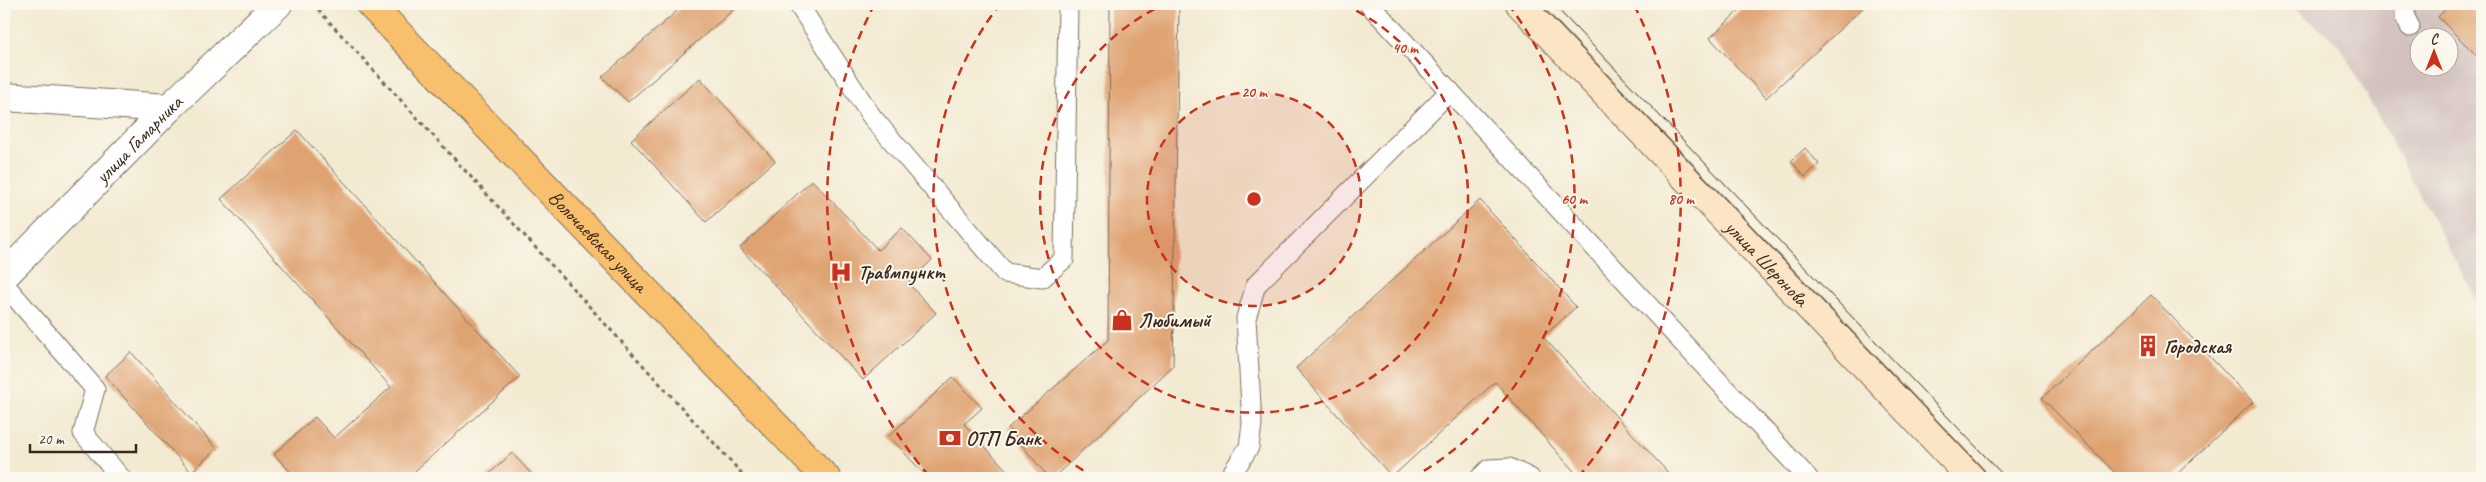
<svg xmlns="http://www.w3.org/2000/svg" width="2486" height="482" font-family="Caveat,sans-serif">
<rect width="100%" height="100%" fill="#fbf7ec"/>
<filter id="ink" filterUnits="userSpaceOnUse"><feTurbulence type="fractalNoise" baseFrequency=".02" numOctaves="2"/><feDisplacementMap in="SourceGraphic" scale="10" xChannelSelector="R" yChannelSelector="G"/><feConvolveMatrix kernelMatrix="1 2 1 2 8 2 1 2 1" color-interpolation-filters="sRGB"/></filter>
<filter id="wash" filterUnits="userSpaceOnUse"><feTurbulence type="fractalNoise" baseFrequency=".0096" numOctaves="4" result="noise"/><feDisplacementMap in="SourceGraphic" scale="20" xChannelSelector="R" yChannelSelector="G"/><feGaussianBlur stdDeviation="1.12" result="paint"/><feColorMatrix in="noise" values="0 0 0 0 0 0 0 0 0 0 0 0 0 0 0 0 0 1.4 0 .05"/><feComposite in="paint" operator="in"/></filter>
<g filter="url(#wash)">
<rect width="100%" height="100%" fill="#f3ead2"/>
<!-- industrial -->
<path fill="#d1c0bc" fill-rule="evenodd" d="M2289,4H2482V311L2339,44ZM2418,38H2448V68H2418Z"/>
<g id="blocks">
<!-- building -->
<g fill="#dfa372">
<polygon points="685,4 740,4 628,102 602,77"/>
<polygon points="1110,4 1179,4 1173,366 1053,478 1049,478 1008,428 1108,340"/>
<polygon points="1746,4 1867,4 1766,98 1710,38"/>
<polygon points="2450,4 2482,4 2482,61 2438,17"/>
<polygon points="700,78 775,161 706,222 631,140"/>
<polygon points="297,130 520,377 407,478 296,478 274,454 315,417 334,438 391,387 221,199"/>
<polygon points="1805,148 1819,164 1805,177 1791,161"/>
<polygon points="812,180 878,250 902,228 932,260 908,283 936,313 863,380 740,248"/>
<polygon points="1480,200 1576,307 1543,337 1673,478 1580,478 1495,382 1392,477 1296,368"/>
<polygon points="2151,295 2253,402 2173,478 2120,478 2042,398"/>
<polygon points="131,352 217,449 191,472 196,478 185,478 191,472 105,376"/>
<polygon points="953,377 982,408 964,424 1014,478 928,478 889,436"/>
<polygon points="512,453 535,478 485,478"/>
</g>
</g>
</g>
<g filter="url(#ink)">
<use href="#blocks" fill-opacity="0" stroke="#7b6d5d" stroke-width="1"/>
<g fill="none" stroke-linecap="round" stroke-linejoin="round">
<!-- lane casing -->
<g stroke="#7b6d5d" stroke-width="21">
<g id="lane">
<polyline points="798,4 872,117 1005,273 1042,278 1064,259 1068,4"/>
<polyline points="1369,4 1808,478"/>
<polyline points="2405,4 2405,17 2410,27"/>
<polyline points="4,284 95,389 83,433 121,478"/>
<polyline points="1229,478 1249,447 1252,424 1246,318 1256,285 1450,91"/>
<polyline points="1480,478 1489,469 1509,468 1530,478"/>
</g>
</g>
<!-- street casing -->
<g stroke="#7b6d5d" stroke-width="30">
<g id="street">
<polyline points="4,97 169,108"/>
<path id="s1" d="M4,276L169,108L278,4"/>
</g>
</g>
<!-- secondary casing -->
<g stroke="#7b6d5d" stroke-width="30">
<g id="secondary">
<path id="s2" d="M1520,4L1972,478"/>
</g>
</g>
<!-- primary casing -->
<g stroke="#7b6d5d" stroke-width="30">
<g id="primary">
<path id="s3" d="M370,4L826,478"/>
</g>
</g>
<!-- path -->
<polyline stroke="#7b6d5d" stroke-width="3" stroke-dasharray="4 4" stroke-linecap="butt" points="313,4 746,478"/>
<!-- lane -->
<use href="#lane" stroke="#fff" stroke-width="19"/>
<!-- street -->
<use href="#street" stroke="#fff" stroke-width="28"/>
<!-- secondary -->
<use href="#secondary" stroke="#fce5c4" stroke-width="28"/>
<!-- primary -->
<use href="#primary" stroke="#f8bf6c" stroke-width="28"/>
<!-- tram -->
<g stroke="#3b2a1e" stroke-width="1">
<polyline points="1539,4 1991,478"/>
<polyline points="1553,4 2006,478"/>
</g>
</g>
</g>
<!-- distance rings -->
<circle cx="1254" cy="199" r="107" fill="#c8321e" fill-opacity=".12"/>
<g fill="none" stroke="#c8321e" stroke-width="2.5" stroke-dasharray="9 6">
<circle cx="1254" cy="199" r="107"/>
<path d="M1343 4A214 214 0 1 1 1165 4"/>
<path d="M1096 478A320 320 0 0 1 1000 4M1508 4A320 320 0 0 1 1412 478"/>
<path d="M929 476A427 427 0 0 1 874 5M1634 5A427 427 0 0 1 1579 476"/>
</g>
<!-- icons -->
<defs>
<g id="hospital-bare" transform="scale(1.725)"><path d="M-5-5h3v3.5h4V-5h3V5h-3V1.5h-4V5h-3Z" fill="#c8321e" stroke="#fbf7ec" stroke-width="2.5" paint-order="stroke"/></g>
<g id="shop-bare" transform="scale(1.725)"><path d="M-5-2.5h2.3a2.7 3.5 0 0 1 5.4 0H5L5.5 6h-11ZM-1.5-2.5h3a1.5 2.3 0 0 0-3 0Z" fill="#c8321e" stroke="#fbf7ec" stroke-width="2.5" paint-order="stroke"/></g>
<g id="building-bare" transform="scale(1.725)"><path d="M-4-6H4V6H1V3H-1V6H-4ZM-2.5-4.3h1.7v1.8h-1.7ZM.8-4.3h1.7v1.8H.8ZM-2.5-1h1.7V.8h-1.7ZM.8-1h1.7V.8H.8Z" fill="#c8321e" stroke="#fbf7ec" stroke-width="2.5" paint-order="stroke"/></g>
<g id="bank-bare" transform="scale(1.725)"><path d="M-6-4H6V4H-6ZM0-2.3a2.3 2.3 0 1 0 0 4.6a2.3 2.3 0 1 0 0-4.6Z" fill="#c8321e" stroke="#fbf7ec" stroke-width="2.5" paint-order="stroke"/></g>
</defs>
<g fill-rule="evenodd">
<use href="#hospital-bare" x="841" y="272"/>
<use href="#shop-bare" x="1122" y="320"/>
<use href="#building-bare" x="2148" y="346"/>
<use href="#bank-bare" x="950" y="438"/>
</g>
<g text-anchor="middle" stroke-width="4" stroke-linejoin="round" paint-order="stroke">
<!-- street labels -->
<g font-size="20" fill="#3b2a1e" stroke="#fbf7ec">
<text dy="7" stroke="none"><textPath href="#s1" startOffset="192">улица Гамарника</textPath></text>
<text dy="7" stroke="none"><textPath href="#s3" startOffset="329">Волочаевская улица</textPath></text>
<text dy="7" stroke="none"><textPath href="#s2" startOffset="358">улица Шеронова</textPath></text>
</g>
<!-- poi labels -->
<g font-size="20" font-weight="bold" fill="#3b2a1e" stroke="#fbf7ec" text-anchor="start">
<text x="858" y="279">Травмпункт</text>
<text x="1138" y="327">Любимый</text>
<text x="2164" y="353">Городская</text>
<text x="966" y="445">ОТП Банк</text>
</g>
</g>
<circle cx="1254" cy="199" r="8" fill="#c8321e" stroke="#fbf7ec" stroke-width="2.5"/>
<g font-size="15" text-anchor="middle" font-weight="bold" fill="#c8321e" stroke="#fbf7ec" stroke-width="4" stroke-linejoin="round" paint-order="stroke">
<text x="1405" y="53">40 m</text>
<text x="1254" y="97">20 m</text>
<text x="1574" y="204">60 m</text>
<text x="1681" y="204">80 m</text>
</g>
<!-- margin -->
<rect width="2486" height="482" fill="none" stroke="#fbf7ec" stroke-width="20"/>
<!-- north arrow -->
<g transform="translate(2434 52)"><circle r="24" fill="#fbf7ec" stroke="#aea59a"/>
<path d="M0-4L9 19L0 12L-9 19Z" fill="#c8321e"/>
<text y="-8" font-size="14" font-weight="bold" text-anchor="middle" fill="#3b2a1e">С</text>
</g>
<!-- scale -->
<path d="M30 444v8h106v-8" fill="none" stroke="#3b2a1e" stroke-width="2.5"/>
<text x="38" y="444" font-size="15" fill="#3b2a1e" stroke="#fbf7ec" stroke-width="4" paint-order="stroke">20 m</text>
</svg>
